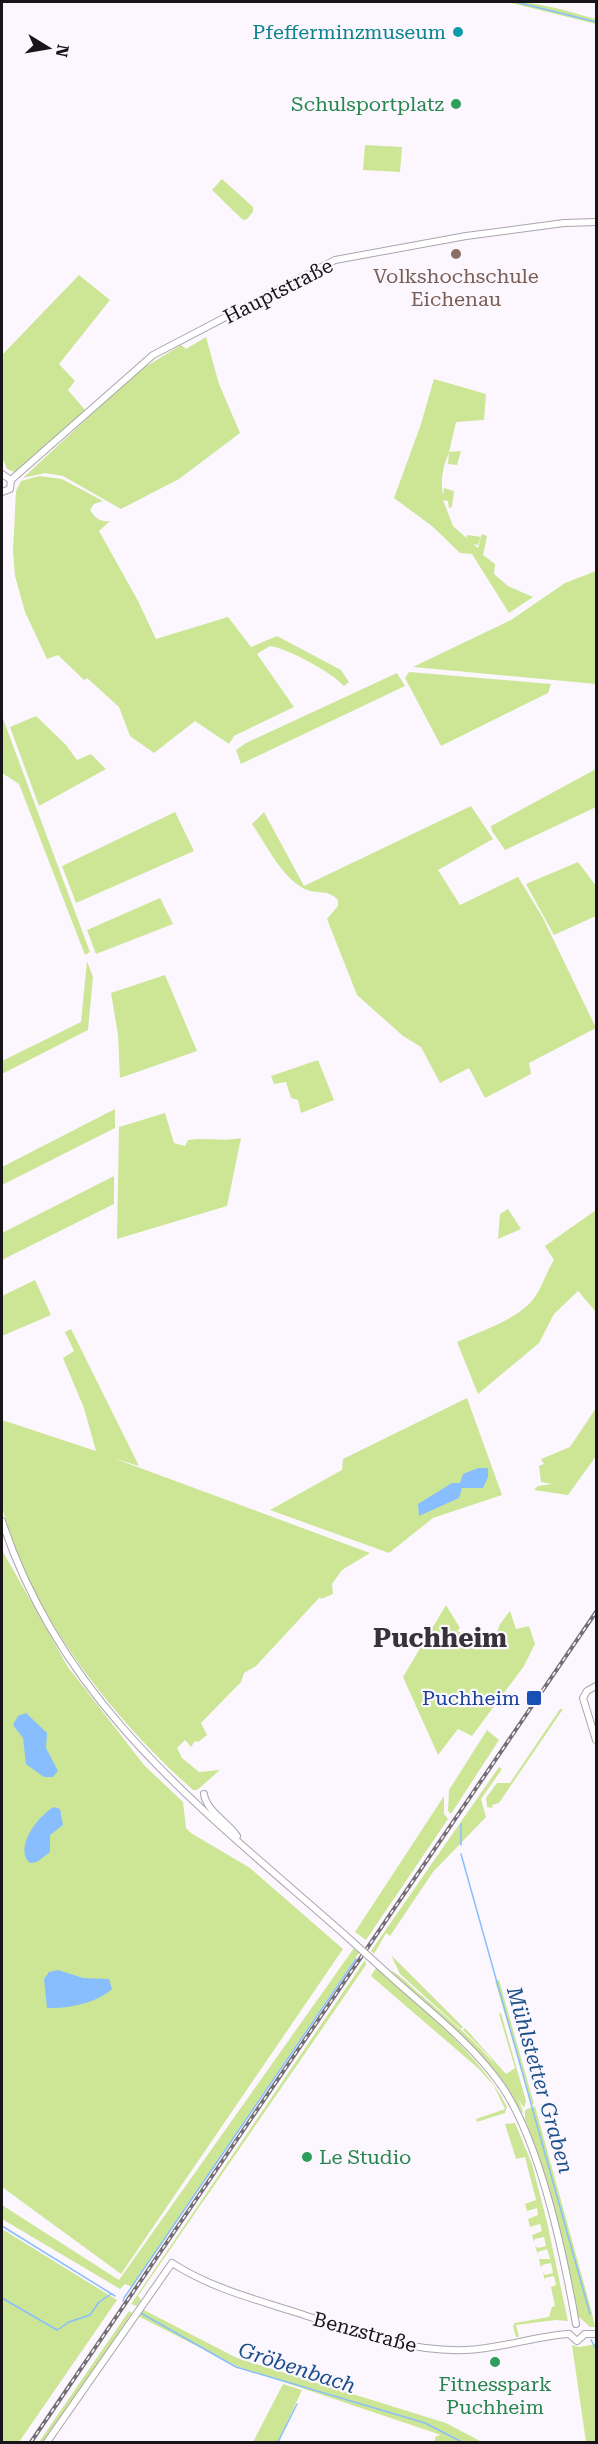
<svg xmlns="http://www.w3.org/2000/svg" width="598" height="2444" font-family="'Roboto Serif',serif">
<rect width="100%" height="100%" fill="#fcf7ff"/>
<!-- green -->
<g fill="#cce696">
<path d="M507,2C538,1 567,11 596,19V24Z"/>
<polygon points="365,145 402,147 400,172 363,170"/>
<polygon points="222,179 253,207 253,212 247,219 243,220 212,190"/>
<polygon points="79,275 110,300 59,364 75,381 68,390 85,410 34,458 14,472 7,469 2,457 2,355"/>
<polygon points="206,337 219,384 240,433 179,479 121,509 63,476 45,473 23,478 137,372 181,345 186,349"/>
<path d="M434,379L486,394L484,420L456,422L449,452L461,451L457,465L448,464L449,453C443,465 440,482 443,495L444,488L454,491L452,507L449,508L448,501L443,500L453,526L472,543L466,537L468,535L481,537L478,545L473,544L478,548L482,534L487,536L483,555L495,564L494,574L508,586L533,597L509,613L472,554L460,553L432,526L394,498L421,424Z"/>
<path d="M39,476L62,479L103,501L94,504L90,510C95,518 100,522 110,521L99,531L137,599L156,639L228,617L251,647L277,636L341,670L349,682L344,686C331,672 289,649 270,646L257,654L294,707L234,736L229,744L195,721L154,753L130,736L119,707L87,678L84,680L58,655L47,659L25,612L15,576L13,552L16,491L21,481Z"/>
<polygon points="596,571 596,684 413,667 511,620 565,583"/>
<polygon points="409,672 551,684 548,693 441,746 405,678"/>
<polygon points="397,673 405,686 241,764 236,750 246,743"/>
<polygon points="2,716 90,952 85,955 19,784 2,773"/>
<polygon points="36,716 66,745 77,760 91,754 106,769 39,806 10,727"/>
<polygon points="596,769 596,807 505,850 492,831 491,826"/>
<path d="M471,806L493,839L438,870L460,905L518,877L543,918L596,1028L529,1063L531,1074L485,1098L469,1068L440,1083L421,1047L403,1036L357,995L327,919L338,906V900C327,888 315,895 303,888C281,876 266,844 252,824L264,812L304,886Z"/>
<polygon points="175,812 194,851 76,903 62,866"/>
<polygon points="578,862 596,886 596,916 554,935 526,884"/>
<polygon points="160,898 173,924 96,954 87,930"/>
<polygon points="87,961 93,977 88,1030 2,1074 2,1061 81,1022"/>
<polygon points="165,975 197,1051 120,1078 118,1035 111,993"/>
<polygon points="318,1060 334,1100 301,1113 298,1100 291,1098 286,1082 274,1084 271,1076"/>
<polygon points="115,1109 115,1128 2,1185 2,1167"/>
<path d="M165,1113L174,1143L185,1146L188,1140C206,1137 223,1142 241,1138L227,1206L117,1239L119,1127Z"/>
<polygon points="114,1176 114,1204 2,1260 2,1233"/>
<polygon points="508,1209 521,1229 498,1239 500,1214"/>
<path d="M596,1210V1312L578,1291L554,1314L539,1343L478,1394L457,1342C480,1331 510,1322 528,1305C541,1293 545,1274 554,1260L545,1246Z"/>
<polygon points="35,1280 51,1315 2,1336 2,1296"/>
<path d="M71,1329L139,1466L113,1458L370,1553L342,1570L332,1584L333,1594L321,1599L320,1597L256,1666L244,1673L241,1682L201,1723L207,1735L198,1742L195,1741L191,1747L185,1740L177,1748L182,1758L199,1772L220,1770L197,1790H193C115,1721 26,1610 2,1506C0,1482 1,1445 2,1420L96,1451L84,1408L63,1358L74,1351L65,1332Z"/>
<polygon points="467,1398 502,1495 433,1518 389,1553 270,1510 342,1470 343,1459"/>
<polygon points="596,1408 596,1456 568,1495 534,1490 538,1486 552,1484 541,1482 539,1466 544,1464 541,1459 570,1447"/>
<polygon points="2,1550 68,1667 144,1765 183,1802 186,1828 191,1833 250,1868 343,1949 121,2274 2,2187"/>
<polygon points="446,1605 460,1628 457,1631 485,1642 490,1650 500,1624 510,1611 516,1629 529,1626 535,1644 524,1666 472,1736 458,1729 438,1755 403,1677"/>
<polygon points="560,1709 563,1709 499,1803 492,1805 493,1808 487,1807 486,1798 497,1783 510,1783"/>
<polygon points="487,1730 499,1740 451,1814 448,1811 449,1790"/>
<polygon points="499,1767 502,1769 481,1799 486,1817 433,1872 390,1936 386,1933 374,1954 371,1951"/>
<polygon points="444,1796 444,1814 448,1819 366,1940 355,1932"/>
<polygon points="354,1948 359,1953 132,2287 125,2284 120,2289 2,2219 2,2205 119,2280"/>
<polygon points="391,1955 463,2027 461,2029 400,1974"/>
<polygon points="365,1960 366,1965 138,2296 141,2300 137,2306 131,2304"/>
<path d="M376,1968C419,2006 482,2056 507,2107L505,2113L477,2122L476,2119L505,2109L494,2086L479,2069L371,1976Z"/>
<path d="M390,1970C402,1976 412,1988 422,1996C457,2026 512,2070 524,2115L486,2061Z"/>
<polygon points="499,1980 534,2104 532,2105 495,1981"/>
<polygon points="501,2013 526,2101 524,2108 489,2056 463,2030 465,2028 506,2074 515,2068 499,2014"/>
<polygon points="535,2106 592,2313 595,2327 590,2327 578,2316 564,2249 540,2159 525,2119 525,2110"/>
<polygon points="515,2123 532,2164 547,2222 568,2321 556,2320 516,2325 519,2337 516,2337 513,2326 515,2323 549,2317 552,2307 555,2306 551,2287 556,2285 554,2276 545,2278 545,2281 543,2272 545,2275 553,2273 551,2263 542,2265 541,2268 539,2259 550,2259 547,2249 538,2252 538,2255 535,2246 538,2248 546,2246 544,2237 535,2239 534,2242 532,2235 542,2231 540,2224 530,2227 528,2219 538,2215 537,2208 527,2211 525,2204 536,2200 525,2157 516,2159 505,2124"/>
<polygon points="2,2229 117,2300 19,2442 2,2442"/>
<polygon points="142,2309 237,2358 446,2423 482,2442 434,2442 436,2436 441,2435 236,2366 138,2316"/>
<polygon points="129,2311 132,2313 44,2442 39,2442"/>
<polygon points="596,2344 596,2442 586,2442 572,2345 579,2347"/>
<polygon points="283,2384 302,2390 278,2442 253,2442"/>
</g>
<!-- water -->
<g fill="#89befe">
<polygon points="478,1468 488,1468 488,1477 483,1488 462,1488 459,1498 419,1516 418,1504 452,1483 460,1483 463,1474"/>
<polygon points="26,1713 47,1733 46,1748 58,1771 53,1777 44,1777 26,1764 23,1738 13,1725 18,1716"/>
<path d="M54,1807L60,1809L63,1825L50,1835V1852L37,1862L30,1863C13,1847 40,1814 54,1807Z"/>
<path d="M58,1970L83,1978L109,1979L112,1989C97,2003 67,2009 47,2008L44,1979L49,1972Z"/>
</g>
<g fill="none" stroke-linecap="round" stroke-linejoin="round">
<!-- stream -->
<g stroke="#89befe" stroke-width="1.5">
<polyline points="516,2 596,22"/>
<polyline points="461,1845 461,1824"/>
<polyline points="461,1854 590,2314"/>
<polyline points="2,2226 115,2296"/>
<polyline points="2,2298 57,2330 69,2322 90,2315 99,2302 111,2294"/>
<polyline points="124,2298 356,1959"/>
<polyline points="123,2301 124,2299"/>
<polyline points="139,2312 236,2367 425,2423 462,2442"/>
<polyline points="591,2340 596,2349"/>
<polyline points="278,2442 297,2404"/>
</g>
<!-- secondary casing -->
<g stroke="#aba5ae" stroke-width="8">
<g id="secondary">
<polyline points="2,474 11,480"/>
<polyline points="11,480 153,355 335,260 466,236 564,223 596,222"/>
<polyline points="2,492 10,489 11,480"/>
<path d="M2,1521C63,1707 205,1811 345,1935"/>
<polyline points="596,1686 587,1691 583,1698 596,1740"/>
<path d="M204,1794C206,1811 228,1822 237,1836"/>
<path d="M387,1973C425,2008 471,2042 501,2085C540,2141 564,2256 576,2324"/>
<polyline points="569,2334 577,2341 585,2334"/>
<polyline points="585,2334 596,2334"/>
<path d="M47,2442L172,2263C211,2288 254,2299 298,2313C353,2331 406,2352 465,2350C501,2349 534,2336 569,2334"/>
</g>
</g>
<!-- secondary -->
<use href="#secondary" stroke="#fff" stroke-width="6"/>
<!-- rail casing -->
<g stroke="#726e73" stroke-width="4">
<polyline id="rail" points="31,2442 596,1612"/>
</g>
<!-- rail -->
<use href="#rail" stroke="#fcf7ff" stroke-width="1.5" stroke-dasharray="4.5" stroke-linecap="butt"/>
<!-- secondary-bridge casing -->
<g stroke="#aba5ae" stroke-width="8" stroke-linecap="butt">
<polyline id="secondary-bridge" points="345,1935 387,1973"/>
</g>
<!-- secondary-bridge -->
<use href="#secondary-bridge" stroke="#fff" stroke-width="6"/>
</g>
<!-- markers -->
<circle fill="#0f9aa8" stroke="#fcf7ff" stroke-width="2" cx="458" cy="32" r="6"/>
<g fill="#2e9e5b" stroke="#fcf7ff" stroke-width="2">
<circle cx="456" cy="104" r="6"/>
<circle cx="307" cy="2157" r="6"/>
<circle cx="495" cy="2362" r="6"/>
</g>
<circle fill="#8d6e63" stroke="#fcf7ff" stroke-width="2" cx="456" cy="254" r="6"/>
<rect fill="#1a4fb4" stroke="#fcf7ff" stroke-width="2" x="526" y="1690" width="16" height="16" rx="3"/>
<g text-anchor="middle" stroke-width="4.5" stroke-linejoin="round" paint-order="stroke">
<!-- culture labels -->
<g font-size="20" fill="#0d838f" stroke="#fcf7ff" text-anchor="end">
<text x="446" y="39">Pfefferminzmuseum</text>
</g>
<!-- leisure labels -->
<g font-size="20" fill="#27864d" stroke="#fcf7ff" text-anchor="end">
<text x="444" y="111">Schulsportplatz</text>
<text x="319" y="2164" text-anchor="start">Le Studio</text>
<text x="495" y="2391" text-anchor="middle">Fitnesspark<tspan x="495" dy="23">Puchheim</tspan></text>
</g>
<!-- education labels -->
<g font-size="20" fill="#785e54" stroke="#fcf7ff">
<text x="456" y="283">Volkshochschule<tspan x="456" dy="23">Eichenau</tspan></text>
</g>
<!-- street labels -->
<g font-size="20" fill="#171518" stroke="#fcf7ff">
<text transform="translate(278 291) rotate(-27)" y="7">Hauptstraße</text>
<text transform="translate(365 2332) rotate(15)" y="7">Benzstraße</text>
</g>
<!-- transit labels -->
<g font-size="20" fill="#164399" stroke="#fcf7ff" text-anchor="end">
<text x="520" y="1705">Puchheim</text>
</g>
<!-- water labels -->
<g font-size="21" font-style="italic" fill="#1c508a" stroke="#fcf7ff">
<text transform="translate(540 2080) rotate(74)" y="7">Mühlstetter Graben</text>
<text transform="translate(297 2368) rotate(18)" y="7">Gröbenbach</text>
</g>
<!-- district labels -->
<g font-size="26" font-weight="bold" fill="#37323a" stroke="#fcf7ff">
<text x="440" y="1647">Puchheim</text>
</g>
</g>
<!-- border -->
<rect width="598" height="2444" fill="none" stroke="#171518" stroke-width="6"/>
<!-- north arrow -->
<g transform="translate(48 48) rotate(101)" stroke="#fcf7ff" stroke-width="4.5" paint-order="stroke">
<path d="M0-4.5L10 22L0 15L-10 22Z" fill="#171518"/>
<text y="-9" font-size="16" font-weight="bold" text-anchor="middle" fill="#171518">N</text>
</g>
</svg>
